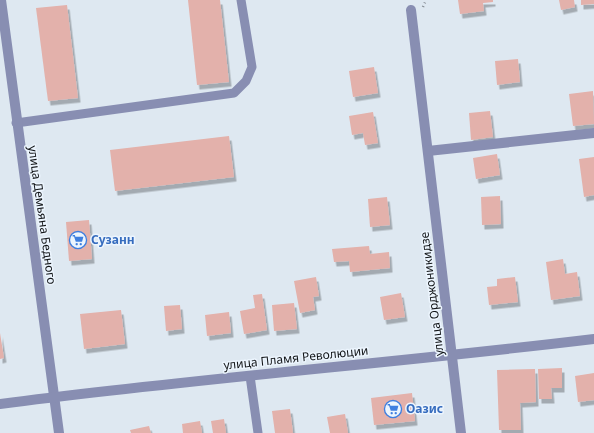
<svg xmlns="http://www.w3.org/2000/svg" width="594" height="433" font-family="'Noto Sans',sans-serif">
<defs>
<filter id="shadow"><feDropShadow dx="2.5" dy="4.5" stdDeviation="0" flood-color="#0004"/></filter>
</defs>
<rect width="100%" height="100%" fill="#dee8f1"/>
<!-- building -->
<g fill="#e3b1ab" filter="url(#shadow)">
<polygon points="188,0 220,0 229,82 197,85"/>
<polygon points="458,0 493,0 493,2 483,3 484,11 460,14"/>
<polygon points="559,0 574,0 575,7 561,10"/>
<polygon points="581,0 594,0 594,4 581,5"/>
<polygon points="67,5 78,98 48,101 36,8"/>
<polygon points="518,59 520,82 497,85 495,61"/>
<polygon points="374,67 378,93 353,97 349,71"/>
<polygon points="593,91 594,124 573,126 569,94"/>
<polygon points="490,111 493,137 471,140 469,113"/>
<polygon points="373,112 378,143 365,145 363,133 352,135 349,116"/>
<polygon points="229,136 234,177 115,191 110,150"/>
<polygon points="497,154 500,175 476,179 473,158"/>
<polygon points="594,157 594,195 584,197 579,159"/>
<polygon points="500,196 501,224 482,225 481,197"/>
<polygon points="387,197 390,225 370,227 368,199"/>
<polygon points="89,220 92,259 69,261 66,222"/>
<polygon points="369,246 370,254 389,252 390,268 350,272 349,261 334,262 332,249"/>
<polygon points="563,259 565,274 577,272 580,296 551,300 546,262"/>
<polygon points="316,277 319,296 313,297 315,310 300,313 294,281"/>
<polygon points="515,277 518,302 489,305 487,287 497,286 497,279"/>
<polygon points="401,293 405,317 384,320 380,297"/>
<polygon points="262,294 267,330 244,334 240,311 255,308 253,295"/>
<polygon points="294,303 297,329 274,331 272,305"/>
<polygon points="180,305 182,329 166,331 164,306"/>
<polygon points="121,310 125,344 84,349 80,314"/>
<polygon points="229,312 231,333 207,336 205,315"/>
<polygon points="0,333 4,358 0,359"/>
<polygon points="562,368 562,388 551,388 552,399 539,399 538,369"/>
<polygon points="535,369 536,402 520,403 521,430 499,430 497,370"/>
<polygon points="594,373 594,400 578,402 575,376"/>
<polygon points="412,393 415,421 374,425 371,398"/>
<polygon points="290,409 293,433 275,433 272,411"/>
<polygon points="345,414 348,433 330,433 327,417"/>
<polygon points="224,419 226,433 213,433 211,421"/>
<polygon points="200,421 202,433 183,433 182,424"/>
<polygon points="149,426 151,433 131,433 130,430"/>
</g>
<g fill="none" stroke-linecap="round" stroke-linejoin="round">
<!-- path -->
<polyline stroke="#858c93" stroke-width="2.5" stroke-dasharray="1 3" stroke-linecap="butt" points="423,7 426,0"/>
<!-- service -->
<g stroke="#888eb2" stroke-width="9">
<polyline points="16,123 234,93 246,81 252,67 241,0"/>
<polyline points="250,376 258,433"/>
</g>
<!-- minor -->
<g stroke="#888eb2" stroke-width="10">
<polyline points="411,10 461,433"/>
<polyline points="428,151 594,133"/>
</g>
<!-- tertiary -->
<g stroke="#888eb2" stroke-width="10">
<polyline points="1,0 59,433"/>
<path d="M0,404C198,378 396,363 594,339"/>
</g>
</g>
<!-- icons -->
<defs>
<g id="supermarket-ring" transform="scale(0.9)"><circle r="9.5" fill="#ecf5fe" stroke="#3f7fe0" stroke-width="1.5"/><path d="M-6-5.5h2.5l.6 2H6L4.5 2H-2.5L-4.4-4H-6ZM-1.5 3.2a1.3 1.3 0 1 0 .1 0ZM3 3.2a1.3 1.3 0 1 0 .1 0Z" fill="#3f7fe0"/></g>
</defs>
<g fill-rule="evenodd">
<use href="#supermarket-ring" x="78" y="240"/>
<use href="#supermarket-ring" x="393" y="409"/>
</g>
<g text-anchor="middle" stroke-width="3" stroke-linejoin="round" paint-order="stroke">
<!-- street labels -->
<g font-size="12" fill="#111417" stroke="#ecf5fe">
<text transform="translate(42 215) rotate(82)" y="4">улица Демьяна Бедного</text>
<text transform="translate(432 294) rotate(-97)" y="4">улица Орджоникидзе</text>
<text transform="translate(296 358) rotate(-6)" y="4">улица Пламя Революции</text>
</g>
<!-- shop labels -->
<g font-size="12" font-weight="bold" fill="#366cbe" stroke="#ecf5fe" text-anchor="start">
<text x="91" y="244">Сузанн</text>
<text x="406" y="413">Оазис</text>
</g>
</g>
</svg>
